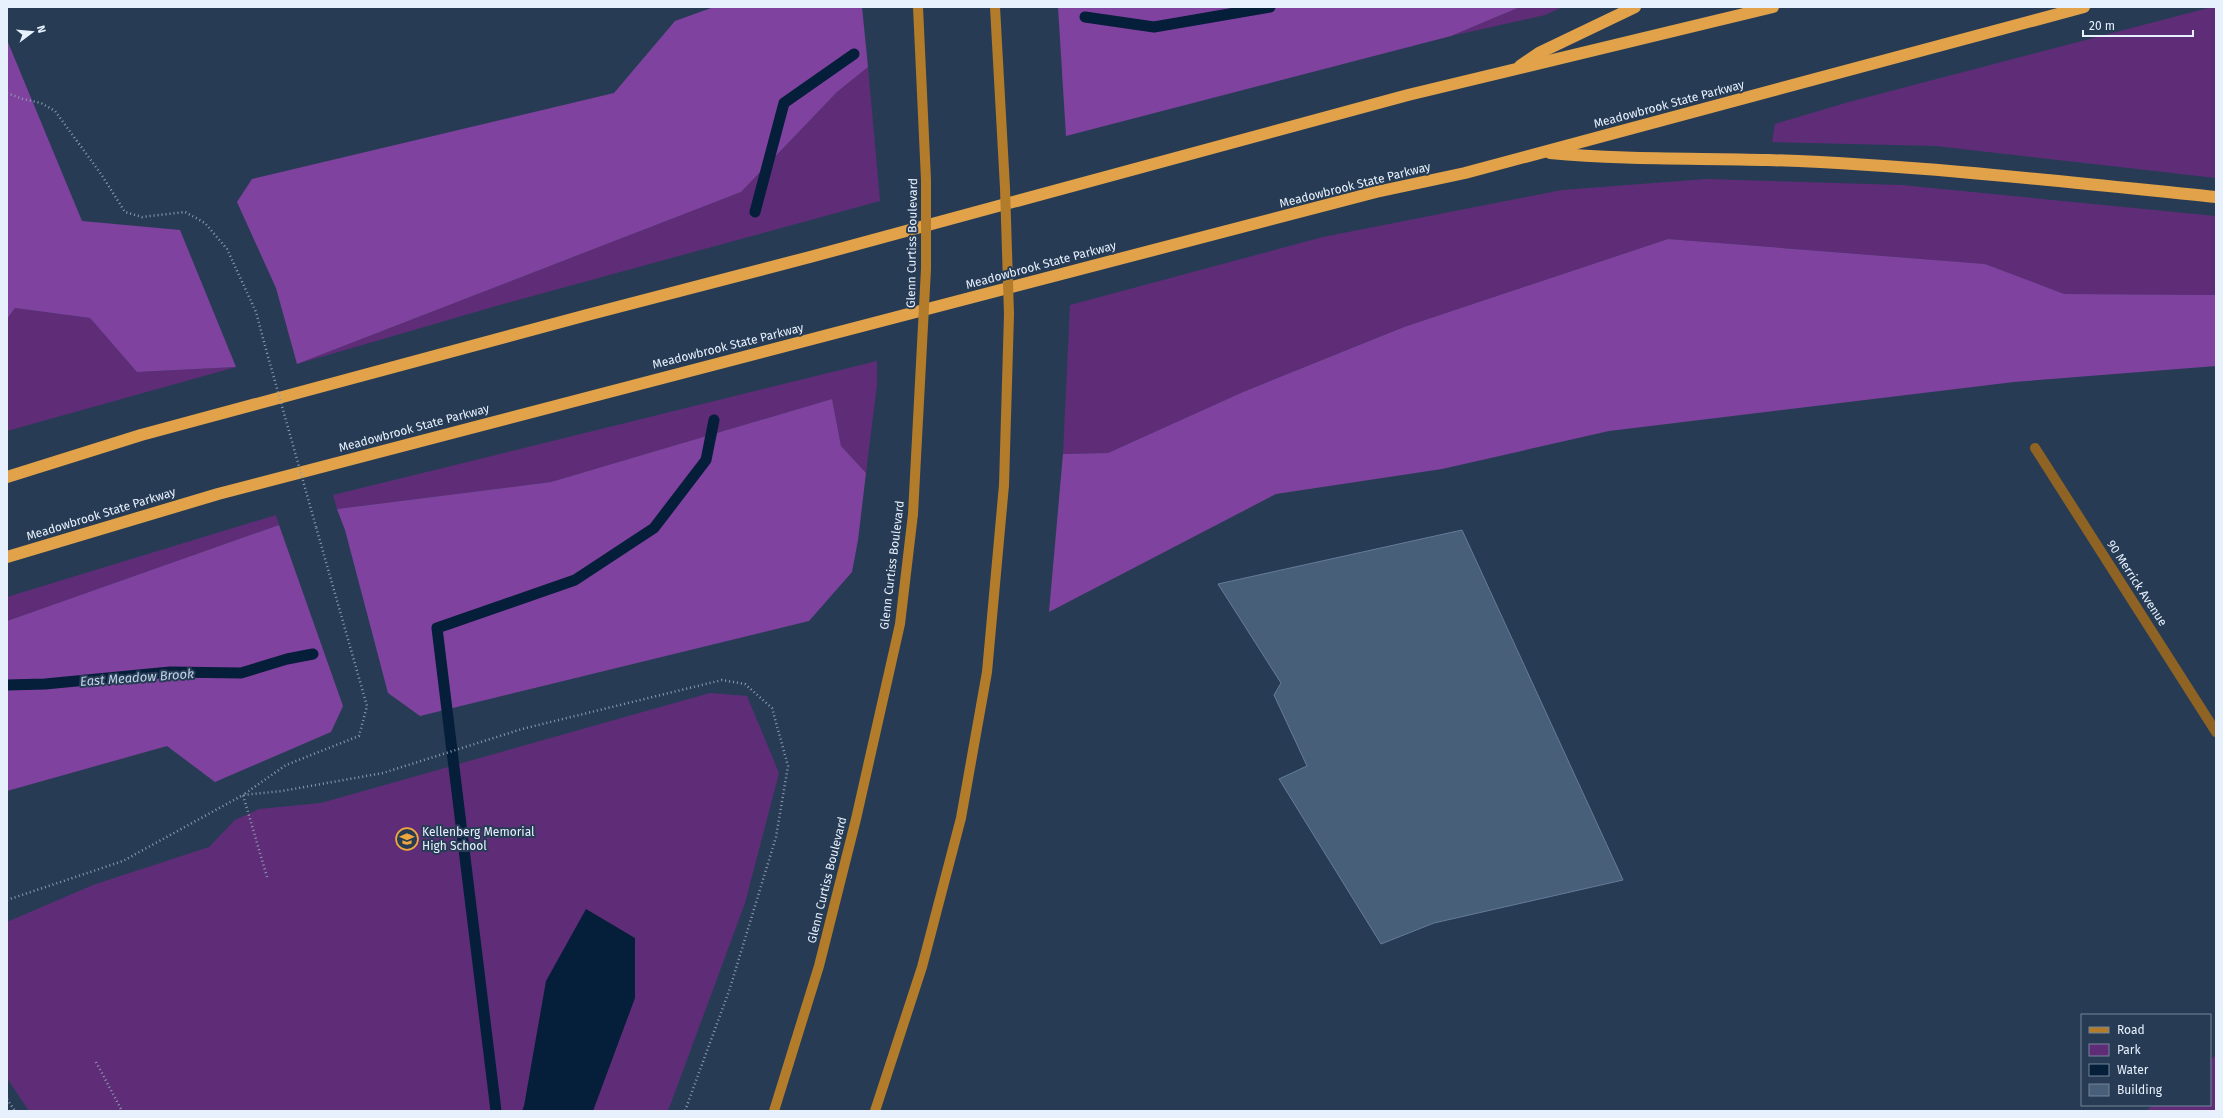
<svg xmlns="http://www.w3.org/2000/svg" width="2223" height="1118" font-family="'Fira Sans',sans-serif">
<rect width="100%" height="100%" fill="#273c54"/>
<!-- green -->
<g fill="#5f2d78">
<polygon points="1520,7 1563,7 1545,15 1451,36"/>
<polygon points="2212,7 2216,7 2216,178 1936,146 1772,142 1775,124 1849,102"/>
<polygon points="868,67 880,201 503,304 297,364 741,192 837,92"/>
<polygon points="1707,179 1901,185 2216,216 2216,295 2063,294 1985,264 1668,239 1404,327 1243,392 1108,453 1063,454 1070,305 1323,237 1562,190"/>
<polygon points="15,308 90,318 137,372 236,367 7,431 7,319"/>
<polygon points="877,361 877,385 866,473 841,446 832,399 551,482 337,509 333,495"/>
<polygon points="276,515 279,525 7,621 7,597"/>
<polygon points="710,693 747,696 779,773 745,903 668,1111 29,1111 7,1078 7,922 93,885 209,847 235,820 259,809 321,803"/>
<polygon points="2216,1055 2216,1111 2146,1111 2153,1105 2210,1105 2210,1060"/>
</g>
<!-- forest -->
<g fill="#80429f">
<polygon points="714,7 862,7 868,67 837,92 741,192 297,364 276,288 237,202 252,179 614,93 675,21"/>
<polygon points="1058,7 1520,7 1451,36 1066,136"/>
<polygon points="7,40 82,221 180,230 236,367 137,372 90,318 15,308 7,319"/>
<polygon points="1668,239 1985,264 2064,294 2216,295 2216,366 2014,382 1609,431 1442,469 1276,494 1049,612 1063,454 1108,453 1243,392 1404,327"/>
<polygon points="832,399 841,446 866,473 858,540 852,572 809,621 420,716 388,693 345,530 337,509 551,482"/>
<polygon points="279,525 343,706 331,732 215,782 167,746 7,791 7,621"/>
</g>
<!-- water -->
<polygon fill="#051e39" points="586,909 635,938 635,998 593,1111 522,1111 524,1106 546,981"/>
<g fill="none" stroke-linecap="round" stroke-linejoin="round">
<!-- stream -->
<g stroke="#051e39" stroke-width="11">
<polyline points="1085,17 1154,27 1270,7"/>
<polyline points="755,212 784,103 854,54"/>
<polyline points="7,685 45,684 170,672 241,673 287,659 313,654"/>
<polyline points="496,1111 437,628 575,580 654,528 706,460 714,420"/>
</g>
</g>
<!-- building -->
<polygon fill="#485f79" stroke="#657c98" points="1462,530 1623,880 1434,923 1381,944 1279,779 1307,766 1274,695 1281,683 1218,584"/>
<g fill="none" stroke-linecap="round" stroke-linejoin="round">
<!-- path -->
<g stroke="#8d9cae" stroke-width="2.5" stroke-dasharray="1 3" stroke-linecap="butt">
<polyline points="7,93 23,99 41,103 55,111 101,174 125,212 142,217 185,212 205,223 227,249 256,312 267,353"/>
<polyline points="267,877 243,795 286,765 359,736 367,706 316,527"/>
<polyline points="7,900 123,861 243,795 282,791 383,773 522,729 722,680 745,684 772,708 788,766 776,837 730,988 685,1111"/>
<polyline points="96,1062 122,1111"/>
<polyline points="7,1099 15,1111"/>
</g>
<!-- service -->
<polyline stroke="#8e6324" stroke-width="10" points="2035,448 2216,732"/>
<!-- secondary -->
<g stroke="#b27c2b" stroke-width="10">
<polyline points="774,1111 819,966 856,819 900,624 913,514"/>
<polyline points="875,1111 922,967 961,818 987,672 1004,485"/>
</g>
<!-- motorway -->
<g stroke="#e1a24a" stroke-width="12">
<polyline points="1520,66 1539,53 1635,7"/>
<path d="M1550,153C1623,160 1695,158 1768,160C1918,165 2067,182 2216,197"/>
<polyline points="7,477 141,435 587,315 810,257 1408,95 1773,7"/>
<polyline points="7,557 218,494 1376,192 1465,173 2084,7"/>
</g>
<!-- path-bridge -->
<polyline stroke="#8d9cae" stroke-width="2.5" stroke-dasharray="1 3" stroke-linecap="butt" points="267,353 316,527"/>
<!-- secondary-bridge -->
<g stroke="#b27c2b" stroke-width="10">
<polyline points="995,7 1005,188 1009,314 1004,485"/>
<polyline points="913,514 926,269 926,180 918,7"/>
</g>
</g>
<!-- icons -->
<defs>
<g id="school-ring" transform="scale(1.15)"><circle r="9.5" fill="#273c54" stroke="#efa73d" stroke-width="1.5"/><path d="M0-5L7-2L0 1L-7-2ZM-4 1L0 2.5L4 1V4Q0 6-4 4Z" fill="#efa73d"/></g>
</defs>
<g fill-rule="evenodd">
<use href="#school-ring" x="407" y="839"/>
</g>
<g text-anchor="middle" stroke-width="4" stroke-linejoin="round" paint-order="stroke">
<!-- street labels -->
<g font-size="12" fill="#e7f1fe" stroke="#273c54">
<text transform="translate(1669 104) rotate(-15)" y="4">Meadowbrook State Parkway</text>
<text transform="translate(1355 185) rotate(-14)" y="4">Meadowbrook State Parkway</text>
<text transform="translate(912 243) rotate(-89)" y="4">Glenn Curtiss Boulevard</text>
<text transform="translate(1041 265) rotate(-15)" y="4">Meadowbrook State Parkway</text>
<text transform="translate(728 346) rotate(-14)" y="4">Meadowbrook State Parkway</text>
<text transform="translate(414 428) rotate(-15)" y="4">Meadowbrook State Parkway</text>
<text transform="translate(101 514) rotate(-17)" y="4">Meadowbrook State Parkway</text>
<text transform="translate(892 565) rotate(-83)" y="4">Glenn Curtiss Boulevard</text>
<text transform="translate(2137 583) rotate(57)" y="4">90 Merrick Avenue</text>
<text transform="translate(827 880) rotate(-76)" y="4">Glenn Curtiss Boulevard</text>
</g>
<!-- poi labels -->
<g font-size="12" fill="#e7f1fe" stroke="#273c54" text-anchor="start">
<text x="422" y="836">Kellenberg Memorial<tspan x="422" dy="14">High School</tspan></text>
</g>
<!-- water labels -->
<g font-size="13" font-style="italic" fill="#c0d3e9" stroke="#273c54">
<text transform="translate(137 677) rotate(-4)" y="5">East Meadow Brook</text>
</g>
</g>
<!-- border -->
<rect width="2223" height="1118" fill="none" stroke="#e7f1fe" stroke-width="16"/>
<!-- legend -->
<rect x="2081" y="1014" width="130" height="92" fill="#273c54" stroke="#748498"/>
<rect x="2089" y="1027" width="20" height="6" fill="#b27c2b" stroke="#748498"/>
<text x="2117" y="1034" font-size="12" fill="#e7f1fe">Road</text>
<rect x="2089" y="1044" width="20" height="12" fill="#5f2d78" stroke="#748498"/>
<text x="2117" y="1054" font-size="12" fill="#e7f1fe">Park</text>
<rect x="2089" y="1064" width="20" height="12" fill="#051e39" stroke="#748498"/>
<text x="2117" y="1074" font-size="12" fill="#e7f1fe">Water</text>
<rect x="2089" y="1084" width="20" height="12" fill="#485f79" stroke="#748498"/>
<text x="2117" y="1094" font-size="12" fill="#e7f1fe">Building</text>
<!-- north arrow -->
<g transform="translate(32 32) rotate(74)" stroke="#273c54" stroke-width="3" paint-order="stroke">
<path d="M0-3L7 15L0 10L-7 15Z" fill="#e7f1fe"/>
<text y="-6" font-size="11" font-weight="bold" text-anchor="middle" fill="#e7f1fe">N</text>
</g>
<!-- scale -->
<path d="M2083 30v6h110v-6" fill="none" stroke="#e7f1fe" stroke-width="2"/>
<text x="2089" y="30" font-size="12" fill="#e7f1fe" stroke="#273c54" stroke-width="3" paint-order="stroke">20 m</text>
</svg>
